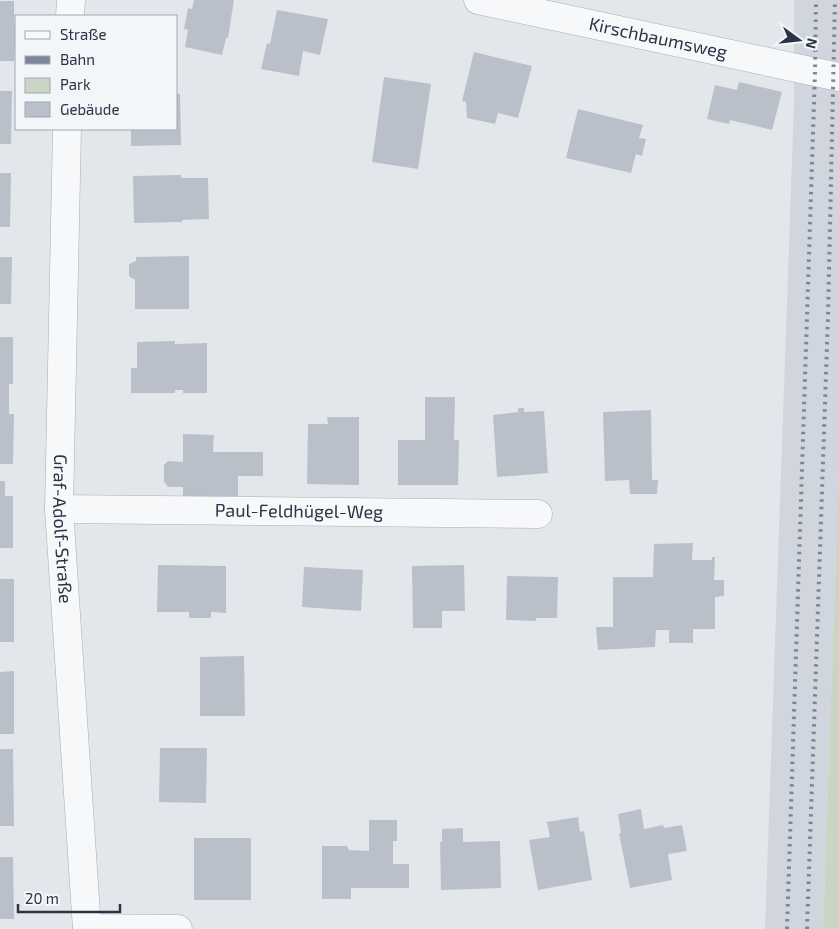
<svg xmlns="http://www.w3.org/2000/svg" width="839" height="929" font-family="'Exo 2',sans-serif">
<rect width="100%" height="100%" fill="#e3e7ec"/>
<!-- built -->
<polygon fill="#d1d6de" points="794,0 839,0 839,468 823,929 765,929 794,102"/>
<!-- green -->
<polygon fill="#c9d6c4" points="839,468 839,929 823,929"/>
<!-- building -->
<g fill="#bac0ca">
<polygon points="194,0 234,0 228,38 226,38 222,55 185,47 188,30 184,29 188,8 192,9"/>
<polygon points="0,1 14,1 14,23 16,23 14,61 0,61"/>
<polygon points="277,10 328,19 320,55 303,51 299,76 261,69 267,43 270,44"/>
<polygon points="474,52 532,66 518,118 498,113 495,124 467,118 466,102 462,101"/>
<polygon points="384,77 431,84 418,169 372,162"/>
<polygon points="739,82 782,92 772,130 730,120 729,124 707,119 715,85 737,90"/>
<polygon points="0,91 12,91 11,144 0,144"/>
<polygon points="176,94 180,94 181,145 131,146 131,129 176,129"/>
<polygon points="578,109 643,125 639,138 646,139 642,156 636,154 631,173 566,158"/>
<polygon points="0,173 11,173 10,227 0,227"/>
<polygon points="181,175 181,178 208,178 209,219 182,220 182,222 134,223 133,176"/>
<polygon points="189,256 189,309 135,309 135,280 129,276 129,264 136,261 136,257"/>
<polygon points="0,257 12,257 11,304 0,304"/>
<polygon points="0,337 13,337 13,384 9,384 9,414 14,414 13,464 0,464"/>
<polygon points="175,341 175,344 207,343 207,393 183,393 183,390 175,390 175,393 131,393 131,368 137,368 137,342"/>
<polygon points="425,397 455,397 454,440 459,440 458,485 398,485 398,440 425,440"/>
<polygon points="518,408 524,408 524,412 544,411 548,473 497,477 493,415 518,412"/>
<polygon points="651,410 652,480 658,480 657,494 630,494 629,480 605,481 603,412"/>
<polygon points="327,417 359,417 359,485 307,484 308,424 328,424"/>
<polygon points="183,434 214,435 213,452 263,452 263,476 238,476 238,496 183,496 183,487 168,487 164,482 164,465 168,461 183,462"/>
<polygon points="0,481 5,481 5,496 13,496 13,548 0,548"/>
<polygon points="693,543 692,560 712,560 712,557 715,557 714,580 724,580 724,596 715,597 715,629 693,629 693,643 669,643 669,630 656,630 655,647 598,650 596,627 613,627 613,577 653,577 654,544"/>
<polygon points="158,565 226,566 226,613 211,612 211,618 189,618 189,612 157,612"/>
<polygon points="464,565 465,611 442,611 442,628 413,628 412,566"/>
<polygon points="304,567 363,570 361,611 302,607"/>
<polygon points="507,576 558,577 557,618 536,618 536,621 506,620"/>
<rect x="0" y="579" width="14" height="63"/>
<polygon points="244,656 245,716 200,716 200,657"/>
<polygon points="14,671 14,734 0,734 0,672"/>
<polygon points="160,748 207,748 206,803 159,802"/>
<polygon points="0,749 13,749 14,826 0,826"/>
<polygon points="641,809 644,829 663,825 664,828 682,825 687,851 668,854 672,880 630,888 619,834 621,833 618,814"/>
<polygon points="578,817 580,832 584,831 592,880 538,890 529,840 550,837 547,822"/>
<polygon points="369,820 397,820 397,841 393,841 393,864 409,864 409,888 351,888 351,899 322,899 322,846 347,846 349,850 369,851"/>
<polygon points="463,828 463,842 500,841 501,888 441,890 440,842 442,842 442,829"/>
<rect x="194" y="838" width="57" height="62"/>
<polygon points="0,857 13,857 14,919 0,919"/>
</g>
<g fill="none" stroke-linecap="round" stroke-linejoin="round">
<!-- street casing -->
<g stroke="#a7aeb7" stroke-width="29">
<g id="street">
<path id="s1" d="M478,0L839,77"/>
<polyline points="70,16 71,0"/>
<path id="s2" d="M67,129L59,509L87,929"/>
<path id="s3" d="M59,509L538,514"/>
<polyline points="87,928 178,929"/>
</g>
</g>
<!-- street -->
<use href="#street" stroke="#f6f8fa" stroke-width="28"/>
<!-- rail -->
<g stroke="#7b8697" stroke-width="4" stroke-dasharray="2.5 5" stroke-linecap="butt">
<polyline points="787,929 815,72 816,0"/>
<polyline points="807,929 828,316 835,0"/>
</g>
</g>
<g text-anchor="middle" stroke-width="4" stroke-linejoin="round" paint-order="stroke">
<!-- street labels -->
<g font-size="18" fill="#293446" stroke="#f3f6f9">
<text dy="6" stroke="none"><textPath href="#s1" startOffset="184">Kirschbaumsweg</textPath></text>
<text dy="6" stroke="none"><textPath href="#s3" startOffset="240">Paul-Feldhügel-Weg</textPath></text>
<text dy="6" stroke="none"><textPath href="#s2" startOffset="400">Graf-Adolf-Straße</textPath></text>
</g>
</g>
<!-- legend -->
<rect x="15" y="15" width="162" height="115" fill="#f3f6f9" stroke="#a2a8b1"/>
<rect x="25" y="31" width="25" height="8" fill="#f6f8fa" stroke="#a2a8b1"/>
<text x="60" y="40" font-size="15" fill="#293446">Straße</text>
<rect x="25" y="56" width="25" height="8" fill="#7b8697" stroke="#a2a8b1"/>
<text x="60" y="65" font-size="15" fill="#293446">Bahn</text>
<rect x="25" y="78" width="25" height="15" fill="#c9d6c4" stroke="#a2a8b1"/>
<text x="60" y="90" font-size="15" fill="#293446">Park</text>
<rect x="25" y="102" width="25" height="15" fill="#bac0ca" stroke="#a2a8b1"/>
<text x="60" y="115" font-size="15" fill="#293446">Gebäude</text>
<!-- north arrow -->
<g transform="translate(799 40) rotate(105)" stroke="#f3f6f9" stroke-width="4" paint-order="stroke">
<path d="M0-4L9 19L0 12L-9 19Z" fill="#293446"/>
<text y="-8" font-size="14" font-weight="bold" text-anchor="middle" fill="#293446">N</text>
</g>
<!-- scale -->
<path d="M18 904v8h102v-8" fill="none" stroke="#293446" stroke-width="2.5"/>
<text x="25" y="904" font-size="15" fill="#293446" stroke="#f3f6f9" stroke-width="4" paint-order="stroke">20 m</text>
</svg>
